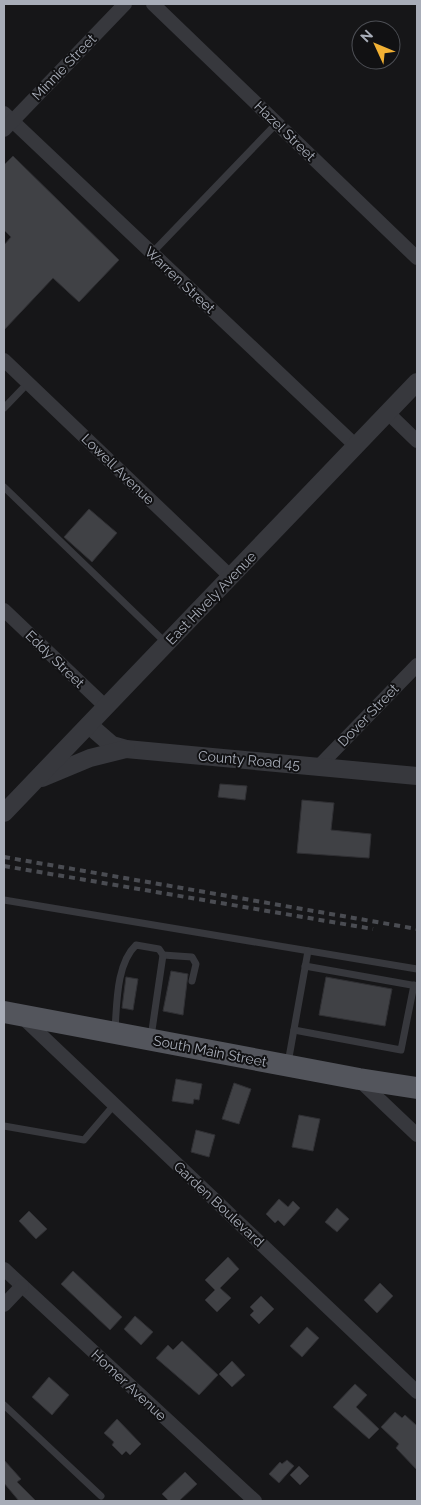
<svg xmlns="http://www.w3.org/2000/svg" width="421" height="1505" font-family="Raleway,sans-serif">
<rect width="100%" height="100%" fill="#161618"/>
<!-- building -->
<g fill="#404145" stroke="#303034">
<polygon points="13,156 119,260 79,302 53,278 4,330 4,245 11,237 4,230 4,165"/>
<polygon points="89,509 117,533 92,562 64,537"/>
<polygon points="220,784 247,786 245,800 218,797"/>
<polygon points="302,800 334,803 331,830 371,834 369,858 297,853"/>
<polygon points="171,971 188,974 183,1015 163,1011"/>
<polygon points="126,977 138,979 133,1010 122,1008"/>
<polygon points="326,977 392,989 385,1026 319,1015"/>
<polygon points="176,1079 202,1084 199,1100 194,1099 193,1104 172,1101"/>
<polygon points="234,1083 251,1089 239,1124 222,1119"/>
<polygon points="299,1115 320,1119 313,1151 292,1147"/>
<polygon points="196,1130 215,1135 209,1157 191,1152"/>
<polygon points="279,1199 288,1207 293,1201 300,1208 284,1226 278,1220 275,1223 266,1214"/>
<polygon points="337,1208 349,1219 337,1232 325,1222"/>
<polygon points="29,1211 47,1229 36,1239 19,1221"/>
<polygon points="228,1257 239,1269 220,1288 231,1298 217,1312 205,1300 215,1290 205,1280"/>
<polygon points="73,1271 122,1317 110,1330 61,1284"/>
<polygon points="380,1283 393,1296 377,1313 364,1300"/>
<polygon points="261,1296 274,1309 259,1324 250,1315 254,1311 250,1307"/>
<polygon points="135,1316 153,1332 141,1345 124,1329"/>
<polygon points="307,1327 319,1338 302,1357 290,1346"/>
<polygon points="182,1341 218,1375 199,1395 156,1358 168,1345 173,1350"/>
<polygon points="232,1361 245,1375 232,1387 219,1374"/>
<polygon points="49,1377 69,1395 52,1415 32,1397"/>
<polygon points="355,1384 367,1395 356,1407 379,1429 369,1439 333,1407"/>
<polygon points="395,1412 402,1418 405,1415 417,1426 417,1470 396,1448 399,1444 381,1427"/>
<polygon points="117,1419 141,1444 130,1455 126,1451 122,1455 112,1445 114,1442 104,1433"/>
<polygon points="4,1460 21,1479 17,1482 36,1501 19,1501 4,1483"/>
<polygon points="287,1460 294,1466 279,1483 269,1474 280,1462 282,1464"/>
<polygon points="299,1466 309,1476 300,1485 290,1475"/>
<polygon points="185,1472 197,1484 179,1501 169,1501 162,1494"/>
</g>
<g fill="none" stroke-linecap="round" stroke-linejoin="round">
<!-- service -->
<g stroke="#37383d" stroke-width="7">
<polyline points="152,253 277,123"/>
<polyline points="4,408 28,383"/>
<polyline points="4,487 166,643"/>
<polyline points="4,900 417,969"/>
<polyline points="163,955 192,957 196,964 192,981"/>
<polyline points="305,966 417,986"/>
<path d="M115,1029C117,1004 116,964 136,945L159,949L163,955L151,1037"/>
<polyline points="294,1030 401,1050 414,985"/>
<polyline points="288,1063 308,951"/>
<polyline points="4,1126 84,1140 114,1105"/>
<polyline points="4,1405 101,1496"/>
</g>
<!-- minor -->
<g stroke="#37383d" stroke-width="14">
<polyline points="153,4 417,258"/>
<polyline points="4,113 356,446"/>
<polyline points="4,130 125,4"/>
<polyline points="4,360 231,577"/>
<polyline points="388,413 417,441"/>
<polyline points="4,610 106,707"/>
<polyline points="319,766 417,665"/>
<polyline points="21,1016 417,1392"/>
<polyline points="359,1080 417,1135"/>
<polyline points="4,1269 255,1501"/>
<polyline points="4,1305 22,1286"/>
</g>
<!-- tertiary -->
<g stroke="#37383d" stroke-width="18">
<polyline points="89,725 112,745 126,749 417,776"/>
<polyline points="42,778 90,758 126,749"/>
<polyline points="4,813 417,382"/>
</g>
<!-- primary -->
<polyline stroke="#53555c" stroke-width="22" points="4,1012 359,1079 417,1088"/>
<!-- rail -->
<g stroke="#4a4c52" stroke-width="4" stroke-dasharray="6 5" stroke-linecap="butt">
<polyline points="4,857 417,929"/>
<polyline points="4,866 373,929"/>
</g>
</g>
<g text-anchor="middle" stroke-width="4" stroke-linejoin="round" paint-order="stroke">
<!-- street labels -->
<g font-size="14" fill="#a8adb8" stroke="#111113">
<text transform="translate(64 67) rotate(-46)" y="5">Minnie Street</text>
<text transform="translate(285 131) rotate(44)" y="5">Hazel Street</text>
<text transform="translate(180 280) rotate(43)" y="5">Warren Street</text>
<text transform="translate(118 469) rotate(44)" y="5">Lowell Avenue</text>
<text transform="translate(211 598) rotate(-46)" y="5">East Hively Avenue</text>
<text transform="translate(55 659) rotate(44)" y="5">Eddy Street</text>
<text transform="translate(368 715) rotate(-46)" y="5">Dover Street</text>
<text transform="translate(249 760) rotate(5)" y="5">County Road 45</text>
<text transform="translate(210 1051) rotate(11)" y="5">South Main Street</text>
<text transform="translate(219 1204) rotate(43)" y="5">Garden Boulevard</text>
<text transform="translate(129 1385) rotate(43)" y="5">Homer Avenue</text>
</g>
</g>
<!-- border -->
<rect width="421" height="1505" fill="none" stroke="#a8adb8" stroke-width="10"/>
<!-- north arrow -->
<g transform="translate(376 45) rotate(314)"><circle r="24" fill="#111113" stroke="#4d4f55"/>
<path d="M0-4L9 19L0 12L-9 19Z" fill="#f2b134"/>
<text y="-8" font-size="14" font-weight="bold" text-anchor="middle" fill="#a8adb8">N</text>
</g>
</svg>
